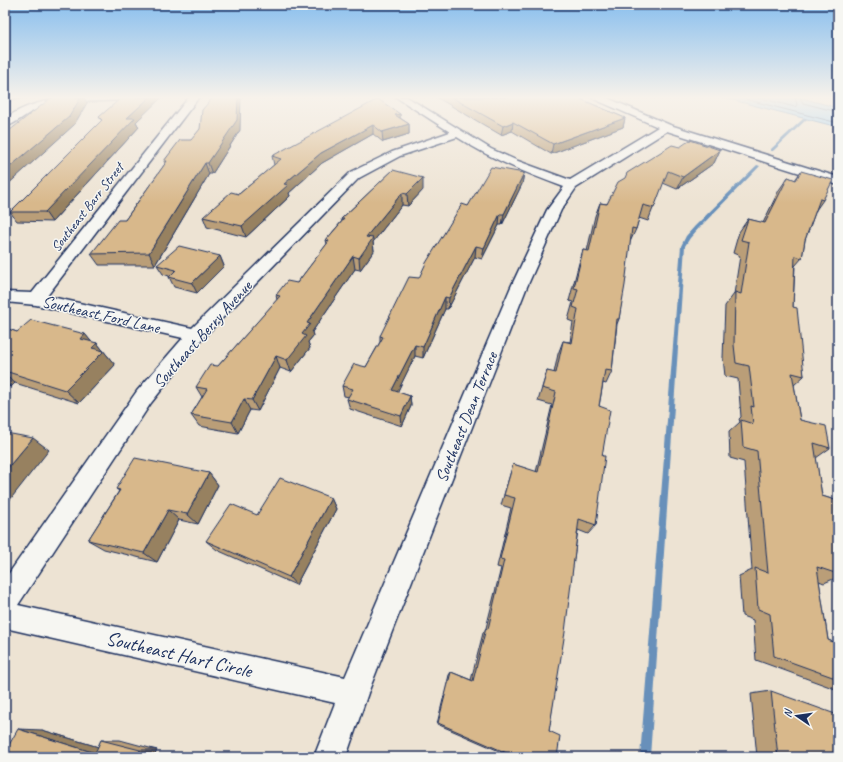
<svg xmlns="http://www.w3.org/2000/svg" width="843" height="762" font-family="Caveat,sans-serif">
<rect width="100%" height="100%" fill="#ede3d3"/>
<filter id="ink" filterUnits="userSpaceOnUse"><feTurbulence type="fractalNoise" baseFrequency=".025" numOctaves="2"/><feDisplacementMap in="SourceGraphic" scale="8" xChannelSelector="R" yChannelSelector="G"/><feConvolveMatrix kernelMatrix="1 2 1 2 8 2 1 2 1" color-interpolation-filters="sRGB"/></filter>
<g filter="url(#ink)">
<!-- water -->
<polygon fill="#9ad0f8" stroke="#6790ba" points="721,97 798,97 838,108 838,127"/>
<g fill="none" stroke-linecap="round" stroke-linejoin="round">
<!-- shore -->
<g stroke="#4e6f9c" stroke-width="1">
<polyline points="737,97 838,123"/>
<polyline points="756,97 795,107 797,105 795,97"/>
<polyline points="800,97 803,103 838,112"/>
</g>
<!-- stream -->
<g fill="#6790ba" fill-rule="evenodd">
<polygon points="804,118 807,119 773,151 771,151 771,149"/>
<polygon points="757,165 760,166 699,228 690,238 685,246 650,757 640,757 681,246 686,236 695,226"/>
</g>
<!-- street casing -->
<g stroke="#1b2f5e" stroke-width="3">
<g id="street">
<path d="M73,97H127L122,100C94,102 65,100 38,109C26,113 16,124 5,127V119C25,104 49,99 73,97Z"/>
<path d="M189,97H199L47,296L192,328L351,172L392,152L450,132L396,97H407L491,149L518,161L570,180L658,127L594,99L592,97H605L670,125L838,177V185L667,131L576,188L561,210L526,289L368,693L346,757H314L335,703L5,628V579L137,391L183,338L36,305L5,302V292L32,293ZM457,137C491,159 526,173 564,187L547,210L510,289L345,677L18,605L151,403L202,339L359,178L400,156Z"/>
</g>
</g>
<!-- street -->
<use href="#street" fill="#f6f6f2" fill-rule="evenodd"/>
</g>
<!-- wall -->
<g fill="#ba9e78" stroke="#1b2f5e">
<polygon points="436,97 576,97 625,118 623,127 551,154 512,131 501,135"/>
<polygon points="400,114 400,118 409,124 409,134 383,142 373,134 322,163 289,193 290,196 246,237 207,227 203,217 239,194 274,165 272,156"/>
<polygon points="99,117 136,122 139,127 52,222 17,221 10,212 102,121"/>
<polygon points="240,130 212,174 209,174 155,265 99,265 91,254 125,220 165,164 164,161 191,140"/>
<polygon points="680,147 720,150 714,163 677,189 663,183 648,221 639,218 636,229 630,242 619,319 617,324 612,371 606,384 603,383 599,406 602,456 596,525 588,534 578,530 549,731 557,757 513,757 437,724 449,675 451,672 471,680 483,633 486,628 501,568 497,567 511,508 501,505 513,464 536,472 552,405 538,401 547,371 554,373 558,354 563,341 570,342 573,322 568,320 573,302 569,301 579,263 583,250 587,251 595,216 600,203 607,204"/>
<polygon points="393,170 423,190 408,206 402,205 373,242 374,251 360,270 355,269 312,332 313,336 308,342 310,348 291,372 280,368 258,411 250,410 238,433 199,426 191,415 202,397 196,387 218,366 277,300 276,295 297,283 327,244 326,240 342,221 341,219"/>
<polygon points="801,171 823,200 816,210 805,240 802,258 795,266 793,307 804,376 794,385 800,420 830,448 816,458 822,496 838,501 838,531 835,533 838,548 838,577 824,583 819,581 828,640 838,644 838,690 756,660 753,620 742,616 739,576 752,570 744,462 730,458 729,432 740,422 739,419 741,417 738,379 725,376 723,358 725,306 734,294 740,256 733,253 739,232 748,219 763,223 779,190 788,177 795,180"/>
<polygon points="524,173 522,184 502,225 499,225 482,259 475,257 448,309 445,309 423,358 415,356 397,392 410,396 411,406 402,426 350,409 347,399 349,397 344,396 342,386 366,367 380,342 380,336 468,206"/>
<polygon points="220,256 224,266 197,293 174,287 169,277 169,276 163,274 157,265"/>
<polygon points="5,328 17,332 85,334 91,342 97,343 115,365 79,403 15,383 11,387 5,385"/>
<polygon points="209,473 218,485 198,524 179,520 157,562 104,549 88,540 119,491 116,489"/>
<polygon points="331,498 336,509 296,585 217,550 206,541 257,515"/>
<polygon points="771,691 838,757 757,757 751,694"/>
<polygon points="42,730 98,747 101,740 120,740 157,750 5,757"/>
</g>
<!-- shaded-wall -->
<g fill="#978161" stroke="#1b2f5e">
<polygon points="5,97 26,97 12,100 5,104"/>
<polygon points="81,97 84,97 87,103 74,125 5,187 5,171"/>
<polygon points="150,97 162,97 136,122 139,127 52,222 45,212 127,118"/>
<polygon points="238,97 241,97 240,130 212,174 208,163"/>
<polygon points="400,114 400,123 395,115"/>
<polygon points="625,118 623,127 551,154 553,144"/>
<polygon points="513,122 512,131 501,135 503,126"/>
<polygon points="409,124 409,134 383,142 382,132"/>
<polygon points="373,125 373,134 322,163 289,193 290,196 246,237 242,226 284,184 321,153"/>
<polygon points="720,150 714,163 677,189 683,177"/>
<polygon points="205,163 209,174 155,265 149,253"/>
<polygon points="524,173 522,184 502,225 504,214"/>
<polygon points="423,178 423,190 408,206 407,194"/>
<polygon points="402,193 402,205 373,242 374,251 360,270 359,258 366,237"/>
<polygon points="500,214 499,225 482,259 484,248"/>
<polygon points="476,246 475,257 448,309 449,298"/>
<polygon points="220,256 224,266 197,293 192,283"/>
<polygon points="353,256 355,269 312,332 313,336 308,342 310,348 291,372 287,360 302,334 307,323"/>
<polygon points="445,297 445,309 423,358 423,347"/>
<polygon points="85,334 95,346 97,343 115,365 79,403 65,390 81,339"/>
<polygon points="415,345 415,356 393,401 392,390"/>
<polygon points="276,356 280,368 258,411 252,400"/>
<polygon points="5,375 15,383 11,387 5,382"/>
<polygon points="410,396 411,406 402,426 401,416"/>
<polygon points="244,399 250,410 238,433 232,422"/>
<polygon points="33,438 49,450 5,506 5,471"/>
<polygon points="209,473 218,485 198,524 187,514"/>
<polygon points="331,498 336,509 296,585 289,577"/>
<polygon points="168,510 179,520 157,562 144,553"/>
<polygon points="18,729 42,730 115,752 95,753"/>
<polygon points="140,750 157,750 154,757 137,757"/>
</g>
<!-- building -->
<g fill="#d8b88b" stroke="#1b2f5e">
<polygon points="59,97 81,97 69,117 5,171 5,134 51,98"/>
<polygon points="122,97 150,97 127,118 135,118 45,212 10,212 102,120 99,117"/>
<polygon points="213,97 238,97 237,120 208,163 205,163 149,253 91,254 118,220 125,220 167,161 164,161 180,140 191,140 200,129 202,110"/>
<polygon points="451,97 576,97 625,118 553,144 513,122 503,126"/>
<polygon points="378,99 400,114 395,115 409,124 382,132 373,125 321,153 284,184 288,185 242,226 203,217 231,192 239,194 281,159 272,156"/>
<polygon points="690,140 720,150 683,177 668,171 654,208 643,205 636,229 632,228 625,285 619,319 617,319 612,371 605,370 599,406 610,410 602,456 605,456 596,525 579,519 565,632 549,731 560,736 557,757 516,757 438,723 451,672 473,681 486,628 488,629 504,560 500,559 515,498 504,495 513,464 538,472 556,392 542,388 547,371 556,373 563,341 572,343 578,309 573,307 578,289 574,288 583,250 589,251 600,203 607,204 618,182 625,178 627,173 672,145 680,147"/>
<polygon points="491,167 524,173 504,214 500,214 484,248 476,246 449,298 445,297 423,347 415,345 392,390 410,396 401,416 347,399 353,389 342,386 354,364 366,367 383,337 380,336 409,277 419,278 426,263 462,204 468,206"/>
<polygon points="393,170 423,178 407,194 402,193 366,237 373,238 359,258 353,256 307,323 310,324 302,334 306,336 287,360 276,356 252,400 244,399 232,422 191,415 207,389 196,387 210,365 218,366 280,296 276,295 287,281 297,283 329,241 326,240 344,219 341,219"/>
<polygon points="801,171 833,180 823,200 820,199 805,240 802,258 795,256 793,307 797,308 804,376 792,373 800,420 826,426 830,448 814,443 822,496 838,501 838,524 833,523 838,548 838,574 817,567 828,640 838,644 838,679 774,656 770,614 758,609 755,568 768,573 757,451 743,447 741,420 753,424 751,406 754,407 749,366 736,363 734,345 735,292 741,294 749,242 741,240 748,219 765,223 788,177 796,180"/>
<polygon points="179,246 220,256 192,283 169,277 176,270 157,265"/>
<polygon points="31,320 85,334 81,339 97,343 92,348 104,351 65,390 5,371 5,328 17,332"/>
<polygon points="6,433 33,438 5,471 5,434"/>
<polygon points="135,458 209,473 187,514 168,510 144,553 88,540 120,490 116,489"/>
<polygon points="280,478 331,498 289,577 206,541 231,504 257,515"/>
<polygon points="771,691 838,715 838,757 778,757"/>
<polygon points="18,729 95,753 101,740 140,750 137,757 5,757 5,752"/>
</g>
</g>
<!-- sky -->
<linearGradient id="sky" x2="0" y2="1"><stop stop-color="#89bfee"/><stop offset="0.48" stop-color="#f7f2eb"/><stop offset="1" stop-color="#f7f2eb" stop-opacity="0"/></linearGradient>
<rect width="843" height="203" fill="url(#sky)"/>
<g text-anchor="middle" stroke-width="3" stroke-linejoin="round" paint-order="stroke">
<!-- far-street labels -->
<g font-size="14" fill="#1b2f5e" stroke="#f6f6f2">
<text transform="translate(87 207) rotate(-52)" y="5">Southeast Barr Street</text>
</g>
<!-- street labels -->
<g font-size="17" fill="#1b2f5e" stroke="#f6f6f2">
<text transform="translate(101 314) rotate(13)" y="6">Southeast Ford Lane</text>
<text transform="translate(202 334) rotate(-48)" y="6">Southeast Berry Avenue</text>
<text transform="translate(466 417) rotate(-68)" y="6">Southeast Dean Terrace</text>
</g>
<!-- near-street labels -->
<g font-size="20" fill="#1b2f5e" stroke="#f6f6f2">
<text transform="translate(179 654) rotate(13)" y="7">Southeast Hart Circle</text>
</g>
</g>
<!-- margin -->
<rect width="843" height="762" fill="none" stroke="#f6f6f2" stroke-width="20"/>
<rect x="10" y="10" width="823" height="742" fill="none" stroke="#1b2f5e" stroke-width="1.5" filter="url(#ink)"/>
<!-- north arrow -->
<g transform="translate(797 716) rotate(283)" stroke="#f6f6f2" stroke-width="3" paint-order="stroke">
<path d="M0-3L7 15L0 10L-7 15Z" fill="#1b2f5e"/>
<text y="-6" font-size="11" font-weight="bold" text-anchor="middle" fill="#1b2f5e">N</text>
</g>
</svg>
